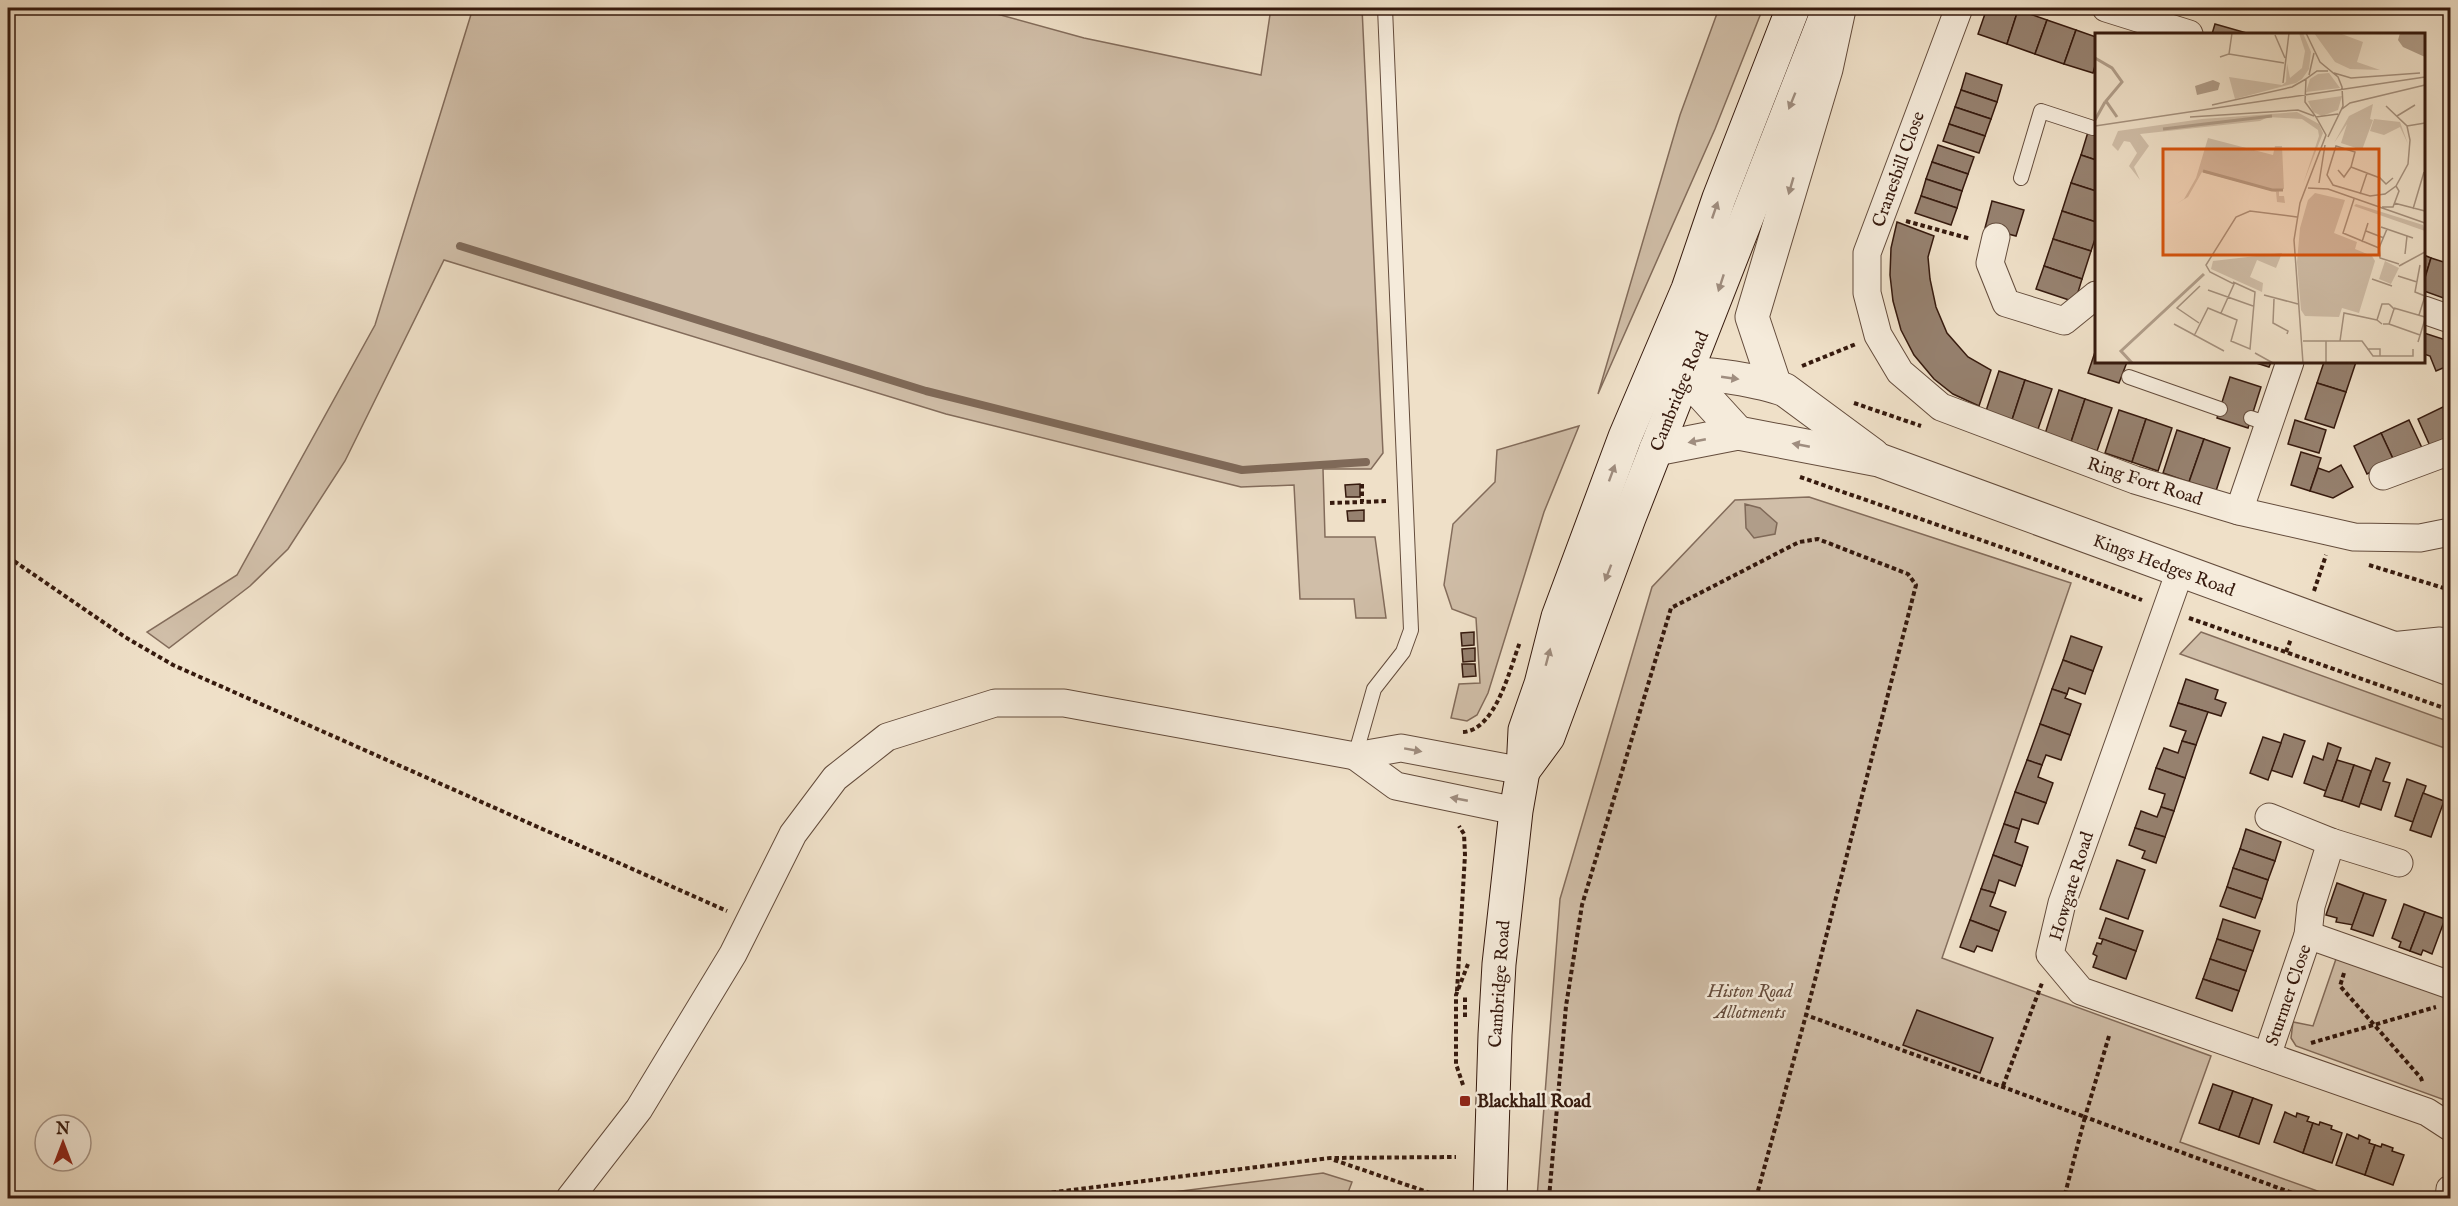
<svg xmlns="http://www.w3.org/2000/svg" width="2458" height="1206" font-family="'IM FELL English',serif">
<rect width="100%" height="100%" fill="#efe0c8"/>
<filter id="stains"><feTurbulence type="fractalNoise" baseFrequency=".00333" numOctaves="4"/><feColorMatrix values="0 0 0 0 .2 0 0 0 0 .09 0 0 0 0 .02 0 0 0 .5 -.17"/></filter>
<radialGradient id="worn" r=".72"><stop offset=".6" stop-color="#630" stop-opacity="0"/><stop offset="1" stop-color="#630" stop-opacity=".3"/></radialGradient>
<!-- green -->
<g fill="#d0bea8" stroke="#836c5b" stroke-width="1.5">
<polygon points="473,8 975,8 1084,38 1261,75 1271,8 1362,8 1383,453 1371,469 1323,469 1325,537 1375,537 1386,618 1356,618 1354,599 1300,599 1294,485 1241,487 946,414 444,260 345,461 288,549 250,586 169,648 147,632 237,575 375,325"/>
<polygon points="1719,8 1763,8 1715,129 1598,394 1680,115"/>
<polygon points="1579,426 1544,512 1488,693 1477,715 1467,721 1451,718 1459,684 1480,683 1476,618 1452,609 1444,585 1453,524 1495,482 1497,450"/>
<polygon points="1809,497 2071,583 1942,958 2211,1056 2180,1142 2337,1198 1537,1198 1560,899 1652,587 1735,500"/>
<polygon points="2201,632 2450,722 2450,750 2180,654"/>
<polygon points="2337,956 2450,995 2450,1102 2296,1046 2291,1038 2293,1022 2313,1026"/>
<polygon points="1323,1173 1352,1182 1346,1198 1126,1198"/>
</g>
<!-- water -->
<polygon fill="#b09d89" stroke="#7f6958" stroke-width="1.5" points="1745,504 1760,508 1777,523 1775,534 1754,538 1746,528"/>
<g fill="none" stroke-linecap="round" stroke-linejoin="round">
<!-- stream -->
<polyline stroke="#7f6958" stroke-width="8" points="460,246 926,391 1242,470 1366,462"/>
</g>
<!-- building -->
<g fill="#96816f" stroke="#361a0e" stroke-width="1.5">
<polygon points="1987,8 2010,8 2018,10 2007,44 1978,34"/>
<polygon points="2018,10 2047,20 2035,54 2007,44"/>
<polygon points="2047,20 2076,30 2064,64 2035,54"/>
<polygon points="2215,24 2250,34 2212,34"/>
<polygon points="2076,30 2096,37 2096,62 2093,73 2064,64"/>
<polygon points="1966,73 2002,85 1997,102 1961,90"/>
<polygon points="1961,90 1997,102 1991,119 1955,107"/>
<polygon points="1955,107 1991,119 1985,136 1949,124"/>
<polygon points="1949,124 1985,136 1979,153 1943,141"/>
<polygon points="2088,132 2096,135 2096,160 2081,155"/>
<polygon points="1938,145 1974,157 1968,174 1932,162"/>
<polygon points="2081,155 2096,160 2096,191 2071,183"/>
<polygon points="1932,162 1968,174 1962,191 1926,179"/>
<polygon points="1926,179 1962,191 1957,208 1921,196"/>
<polygon points="2071,183 2096,191 2096,222 2062,211"/>
<polygon points="1921,196 1957,208 1951,225 1915,213"/>
<polygon points="1992,201 2024,210 2016,236 1985,228"/>
<polygon points="2062,211 2096,222 2096,236 2091,251 2053,239"/>
<polygon points="1897,222 1934,236 1928,257 1930,279 1936,307 1947,333 1968,357 1991,370 1979,406 1953,394 1934,379 1914,355 1901,330 1893,301 1890,275 1891,248"/>
<polygon points="2053,239 2091,251 2082,279 2044,266"/>
<polygon points="2424,255 2431,258 2424,281"/>
<polygon points="2431,258 2450,264 2449,300 2424,291 2424,281"/>
<polygon points="2044,266 2082,279 2075,302 2036,289"/>
<polygon points="2424,333 2446,340 2450,351 2450,365 2436,371 2430,356 2424,354"/>
<polygon points="2096,349 2096,362 2127,362 2119,383 2088,373"/>
<polygon points="2253,362 2271,362 2269,367"/>
<polygon points="2324,362 2356,362 2346,392 2317,383"/>
<polygon points="1999,371 2025,380 2011,423 1985,414"/>
<polygon points="2230,377 2261,387 2248,428 2217,418"/>
<polygon points="2025,380 2052,389 2037,432 2011,423"/>
<polygon points="2317,383 2346,392 2334,428 2305,419"/>
<polygon points="2059,390 2085,399 2071,442 2045,434"/>
<polygon points="2085,399 2112,408 2097,451 2071,442"/>
<polygon points="2450,403 2450,417 2445,406"/>
<polygon points="2445,406 2450,417 2450,437 2430,446 2418,419"/>
<polygon points="2119,410 2146,419 2132,462 2105,453"/>
<polygon points="2146,419 2172,428 2158,471 2132,462"/>
<polygon points="2295,420 2326,430 2319,453 2288,444"/>
<polygon points="2409,420 2422,448 2394,461 2381,433"/>
<polygon points="2177,430 2204,439 2189,482 2163,473"/>
<polygon points="2381,433 2394,461 2367,474 2354,446"/>
<polygon points="2204,439 2230,448 2216,491 2189,482"/>
<polygon points="2301,452 2321,458 2310,491 2291,485"/>
<polygon points="2341,465 2353,487 2333,498 2310,491 2318,468 2329,472"/>
<polygon points="1360,484 1360,497 1346,497 1345,485"/>
<polygon points="1364,510 1364,521 1348,521 1347,511"/>
<polygon points="1474,632 1474,645 1462,646 1461,633"/>
<polygon points="2071,636 2102,647 2093,671 2063,660"/>
<polygon points="1475,648 1475,661 1463,662 1462,649"/>
<polygon points="2063,660 2093,671 2085,694 2069,688 2067,694 2052,689"/>
<polygon points="1462,664 1475,664 1476,676 1463,677"/>
<polygon points="2186,679 2218,690 2215,699 2226,703 2221,716 2178,703"/>
<polygon points="2052,689 2067,694 2065,698 2081,704 2070,735 2040,724"/>
<polygon points="2178,703 2208,712 2196,745 2182,741 2186,731 2170,726"/>
<polygon points="2040,724 2070,735 2061,760 2046,755 2042,765 2027,760"/>
<polygon points="2284,734 2305,741 2292,777 2271,770"/>
<polygon points="2263,737 2281,743 2268,780 2250,773"/>
<polygon points="2182,741 2196,745 2185,778 2156,768 2164,748 2178,753"/>
<polygon points="2328,743 2341,748 2326,791 2304,783 2313,756 2323,760"/>
<polygon points="2376,758 2390,763 2383,781 2390,783 2381,810 2360,803"/>
<polygon points="2027,760 2042,765 2038,777 2053,783 2046,803 2015,792"/>
<polygon points="2337,760 2354,765 2342,801 2324,796"/>
<polygon points="2354,765 2371,771 2359,807 2342,801"/>
<polygon points="2156,768 2185,778 2174,811 2161,807 2165,794 2149,789"/>
<polygon points="2407,779 2426,786 2413,822 2395,816"/>
<polygon points="2015,792 2046,803 2038,824 2022,819 2019,829 2004,824"/>
<polygon points="2423,793 2444,801 2431,837 2410,830"/>
<polygon points="2161,807 2174,811 2165,837 2135,828 2141,811 2157,817"/>
<polygon points="2004,824 2019,829 2015,842 2028,847 2022,866 1993,855"/>
<polygon points="2135,828 2165,837 2156,863 2142,858 2145,851 2129,845"/>
<polygon points="2246,829 2281,842 2275,861 2240,849"/>
<polygon points="2240,849 2275,861 2268,880 2233,868"/>
<polygon points="1993,855 2022,866 2015,886 1999,880 1995,893 1981,889"/>
<polygon points="2117,860 2145,870 2128,919 2100,909"/>
<polygon points="2233,868 2268,880 2262,899 2227,887"/>
<polygon points="2337,883 2364,893 2353,925 2336,922 2337,918 2326,915"/>
<polygon points="2227,887 2262,899 2255,918 2220,906"/>
<polygon points="1981,889 1995,893 1990,906 2006,912 1999,931 1970,920"/>
<polygon points="2364,893 2386,900 2373,936 2351,929"/>
<polygon points="2404,904 2425,912 2410,951 2399,947 2401,942 2392,938"/>
<polygon points="2425,912 2445,919 2432,954 2423,950 2421,955 2410,951"/>
<polygon points="2106,918 2143,931 2136,951 2099,938"/>
<polygon points="2223,919 2260,931 2253,951 2217,939"/>
<polygon points="1970,920 1999,931 1992,951 1977,946 1974,952 1960,947"/>
<polygon points="2103,939 2136,951 2126,979 2093,967 2097,956 2093,954 2097,943 2101,944"/>
<polygon points="2217,939 2253,951 2246,971 2210,959"/>
<polygon points="2210,959 2246,971 2239,991 2203,979"/>
<polygon points="2203,979 2239,991 2232,1011 2196,998"/>
<polygon points="1917,1010 1993,1038 1980,1073 1903,1045"/>
<polygon points="2213,1084 2233,1091 2219,1130 2199,1123"/>
<polygon points="2233,1091 2253,1098 2239,1137 2219,1130"/>
<polygon points="2253,1098 2272,1105 2259,1144 2239,1137"/>
<polygon points="2285,1112 2296,1117 2297,1113 2309,1117 2307,1121 2313,1123 2303,1153 2274,1142"/>
<polygon points="2320,1122 2332,1126 2331,1129 2342,1133 2332,1163 2303,1153 2313,1123 2319,1125"/>
<polygon points="2347,1134 2358,1139 2359,1135 2370,1140 2369,1143 2375,1145 2365,1175 2336,1165"/>
<polygon points="2382,1144 2393,1148 2392,1151 2404,1155 2393,1185 2365,1175 2375,1145 2381,1147"/>
</g>
<g fill="none" stroke-linecap="round" stroke-linejoin="round">
<!-- service casing -->
<g stroke="#644c3c" stroke-width="16">
<g id="service">
<polyline points="2021,178 2041,111 2093,128"/>
<polyline points="2129,377 2220,409"/>
<polyline points="2251,418 2268,424"/>
<polyline points="1355,756 1374,689 1403,652 1411,630 1385,8"/>
</g>
</g>
<!-- minor casing -->
<g stroke="#644c3c" stroke-width="29">
<g id="minor">
<polyline points="1959,8 1867,253 1867,293 1878,335 1900,372 1941,407 2135,480 2239,511 2354,537 2420,538 2450,532"/>
<polyline points="2106,8 2189,34"/>
<polyline points="1996,237 1990,263 2006,303 2064,321 2096,295"/>
<polyline points="2424,310 2450,319"/>
<polyline points="2383,476 2450,451"/>
<polyline points="2239,511 2290,362"/>
<polyline points="2180,571 2062,903 2050,954 2081,991 2427,1112 2450,1127"/>
<polyline points="2391,646 2440,641 2450,644"/>
<polyline points="1355,756 1396,786 1516,811"/>
<polyline points="2269,817 2331,842 2399,863"/>
<polyline points="2308,935 2450,985"/>
<polyline points="2267,1056 2308,935 2311,906 2331,842"/>
<polyline points="570,1198 639,1109 733,954 793,834 835,778 887,737 995,703 1064,703 1355,756 1401,748 1523,771"/>
<polyline points="2449,1198 2450,1189"/>
</g>
</g>
<!-- tertiary casing -->
<g stroke="#644c3c" stroke-width="35">
<g id="tertiary">
<polyline points="1678,365 1685,375 1738,433"/>
<polyline points="1775,386 1752,317 1826,69 1839,9"/>
<path d="M1664,390C1670,386 1677,379 1683,376C1700,369 1767,383 1785,390L1873,455"/>
<polyline points="1656,449 1738,433 1879,460 2450,669"/>
</g>
</g>
<!-- secondary casing -->
<g stroke="#361a0e" stroke-width="35">
<g id="secondary">
<polyline points="1523,771 1548,737 1629,518 1829,8"/>
<polyline points="1490,1198 1495,1035 1499,964 1516,811 1523,771 1525,730 1541,684 1558,617 1625,437 1688,289 1719,198 1793,8"/>
</g>
</g>
<!-- path -->
<g stroke="#361a0e" stroke-width="4" stroke-dasharray="4.5 3" stroke-linecap="butt">
<polyline points="1906,221 1971,239"/>
<polyline points="1802,366 1856,344"/>
<polyline points="1854,403 1921,426"/>
<polyline points="1800,477 2021,554 2142,600"/>
<polyline points="1362,484 1362,502 1388,501"/>
<polyline points="1330,503 1362,502"/>
<polyline points="8,557 125,637 173,665 727,911"/>
<polyline points="2369,565 2450,590"/>
<polyline points="2314,591 2326,555"/>
<polyline points="2189,618 2450,710"/>
<polyline points="2286,652 2291,639"/>
<path d="M1463,732C1496,730 1510,668 1520,642"/>
<polyline points="2344,973 2340,986 2421,1078 2423,1084"/>
<polyline points="1457,991 1465,855 1464,834 1459,826"/>
<polyline points="1465,1017 1465,997"/>
<polyline points="2109,1036 2085,1117 2306,1198"/>
<polyline points="2311,1043 2436,1007"/>
<polyline points="1463,1085 1456,1064 1456,995 1468,964"/>
<polyline points="2003,1086 2042,983"/>
<polyline points="1334,1160 1445,1198"/>
<polyline points="1007,1198 1330,1158 1456,1157"/>
<polyline points="1549,1198 1566,1006 1582,905 1671,608 1799,542 1818,539 1908,574 1916,585 1806,1015"/>
<polyline points="1756,1198 1806,1015 2085,1117 2064,1198"/>
</g>
<!-- service -->
<use href="#service" stroke="#f5ebdb" stroke-width="14"/>
<!-- minor -->
<use href="#minor" stroke="#f5ebdb" stroke-width="27"/>
<!-- tertiary -->
<use href="#tertiary" stroke="#f5ebdb" stroke-width="33"/>
<!-- secondary -->
<use href="#secondary" stroke="#f5ebdb" stroke-width="33"/>
</g>
<!-- one-way arrows -->
<defs><path id="oneway-solid" d="M-6-.8H1V-3.2L6.5 0L1 3.2V.8H-6Z" transform="scale(1.5)"/></defs>
<g fill="#9f8d7f">
<use href="#oneway-solid" transform="translate(1792 101) rotate(112)"/>
<use href="#oneway-solid" transform="translate(1791 186) rotate(106)"/>
<use href="#oneway-solid" transform="translate(1715 210) rotate(-71)"/>
<use href="#oneway-solid" transform="translate(1721 283) rotate(108)"/>
<use href="#oneway-solid" transform="translate(1730 378) rotate(8)"/>
<use href="#oneway-solid" transform="translate(1697 441) rotate(169)"/>
<use href="#oneway-solid" transform="translate(1801 445) rotate(-169)"/>
<use href="#oneway-solid" transform="translate(1612 473) rotate(-70)"/>
<use href="#oneway-solid" transform="translate(1608 573) rotate(111)"/>
<use href="#oneway-solid" transform="translate(1548 657) rotate(-75)"/>
<use href="#oneway-solid" transform="translate(1413 750) rotate(10)"/>
<use href="#oneway-solid" transform="translate(1459 799) rotate(-169)"/>
</g>
<!-- markers -->
<rect fill="#8f2418" stroke="#f5ebdb" stroke-width="2" x="1459" y="1095" width="12" height="12" rx="3"/>
<g text-anchor="middle" stroke-width="5" stroke-linejoin="round" paint-order="stroke">
<!-- street labels -->
<g font-size="18" fill="#361a0e" stroke="#f5ebdb">
<text transform="translate(1898 169) rotate(-70)" y="6">Cranesbill Close</text>
<text transform="translate(1679 391) rotate(-68)" y="6">Cambridge Road</text>
<text transform="translate(2145 481) rotate(18)" y="6">Ring Fort Road</text>
<text transform="translate(2164 565) rotate(20)" y="6">Kings Hedges Road</text>
<text transform="translate(2071 886) rotate(-73)" y="6">Howgate Road</text>
<text transform="translate(1499 984) rotate(-86)" y="6">Cambridge Road</text>
<text transform="translate(2288 995) rotate(-71)" y="6">Sturmer Close</text>
</g>
<!-- park labels -->
<g font-size="18" font-style="italic" fill="#644b3c" stroke="#f5ebdb">
<text x="1750" y="997">Histon Road<tspan x="1750" dy="21">Allotments</tspan></text>
</g>
<!-- poi labels -->
<g font-size="18" font-weight="bold" fill="#361a0e" stroke="#f5ebdb" text-anchor="start">
<text x="1477" y="1107">Blackhall Road</text>
</g>
</g>
<!-- overview -->
<g transform="translate(2095 33)">
<rect width="330" height="330" fill="#efe0c8"/>
<path d="M204,0H208L216,19L214,36L207,46L201,50L140,66L134,44L187,52L191,49L192,30L195,45L207,35L210,18ZM219,0H244L268,9L262,29L285,37L255,36L240,29ZM234,40L245,55L211,59L215,46L223,41ZM247,63L243,77L227,83L218,79L213,68ZM278,71L275,86L278,87L267,117L246,110L252,91L239,110L254,83ZM202,79L224,91L228,100L208,151L224,103L223,97L207,86L173,84L165,88L45,101L54,113L39,134L45,147L34,133L42,120L35,109L29,108L23,118L17,112L23,98L107,86ZM279,86L305,89L313,111L305,94L289,102L275,98ZM113,105L178,122L180,113H187L189,156L184,157V163H189L190,170L182,169L181,159L107,139L93,164L81,171L89,166L101,145ZM220,160L250,167L239,200L262,209L260,216L277,223L280,228L264,280L247,275L244,284L210,283L206,277L202,229L205,195L213,167ZM261,171L328,192L330,198L259,173ZM187,220L181,235L162,227L155,244L168,250L167,259L116,236L118,228ZM290,228L304,235L296,251L284,246Z" fill="#d0bea8"/>
<path d="M305,0H330V24L308,14L303,7ZM118,47L125,50L123,57L102,62L100,53Z" fill="#b09d89"/>
<path fill="none" stroke="#b09d89" stroke-width="3" d="M0,25L17,35L27,49L11,68L22,84M0,87L10,69M68,96L177,83M108,138L177,157H188M37,330L26,318L109,241"/>
<path fill="none" stroke="#a5917e" stroke-width="1.5" d="M211,0L225,29L243,44L247,54L248,73L233,104M180,2L190,25M134,21L189,30M125,24L134,21L137,0M233,38H222L211,46L210,69L221,84L243,81M239,40L256,45L325,40M214,42L219,20M188,50L194,0M117,72L197,54L211,46M291,73L312,93L315,107L313,131L301,153L290,161L275,163L238,152L232,142L241,113L260,119L256,134L285,145L291,151L298,145M247,76L255,70L330,52M302,83L320,72M95,84L203,77L219,83M0,93L330,44M312,93L330,90M243,137L249,144L256,134M224,150L230,112M213,155L233,156L330,190M265,161L272,140M259,166L248,200L284,215M299,170L330,178M287,174H298L304,158L301,153M318,176L329,139M286,194L318,205M271,198L289,205M267,209L273,190M284,215L285,225L304,231M284,215L292,196M310,221L312,203M308,231L304,233L330,219M303,243L322,249M277,246L297,253M113,257L158,273M169,262L203,271M179,266L178,290L193,298L192,301M299,275L330,284M126,280L139,251L115,239L111,232L141,184L155,178L202,184M324,282L330,263L320,259L325,232M104,290L82,275L105,253M79,291L129,318M287,291L282,287L287,271H294M288,291H294L299,276L294,271M294,291L325,302M99,303L113,275L142,287L136,308L155,316L160,259L138,249M208,308H267L278,323H318V316M231,308V330M245,308L249,280L282,287M323,309L330,286M272,316H285V323M160,320L178,330M208,330L199,207L205,170L231,102L221,84"/>
<path fill="#d6530c" fill-opacity="0.15" stroke="#d6530c" stroke-width="3" d="M68,116H284V222H68Z"/>
<rect width="330" height="330" fill="none" stroke="#361a0e" stroke-width="3"/>
</g>
<!-- margin -->
<rect width="2458" height="1206" fill="none" stroke="#efe0c8" stroke-width="30"/>
<rect x="9" y="9" width="2440" height="1188" fill="none" stroke="#361a0e" stroke-width="3"/>
<rect x="15" y="15" width="2428" height="1176" fill="none" stroke="#361a0e" stroke-width="1.5"/>
<!-- north arrow -->
<g transform="translate(63 1143)"><circle r="28" fill="#f5ebdb" stroke="#a99789" stroke-width="1.5"/>
<path d="M0-4.5L10 22L0 15L-10 22Z" fill="#8f2418"/>
<text y="-9" font-size="16" font-weight="bold" text-anchor="middle" fill="#361a0e">N</text>
</g>
<rect width="100%" height="100%" filter="url(#stains)"/>
<rect width="100%" height="100%" fill="url(#worn)"/>
</svg>
